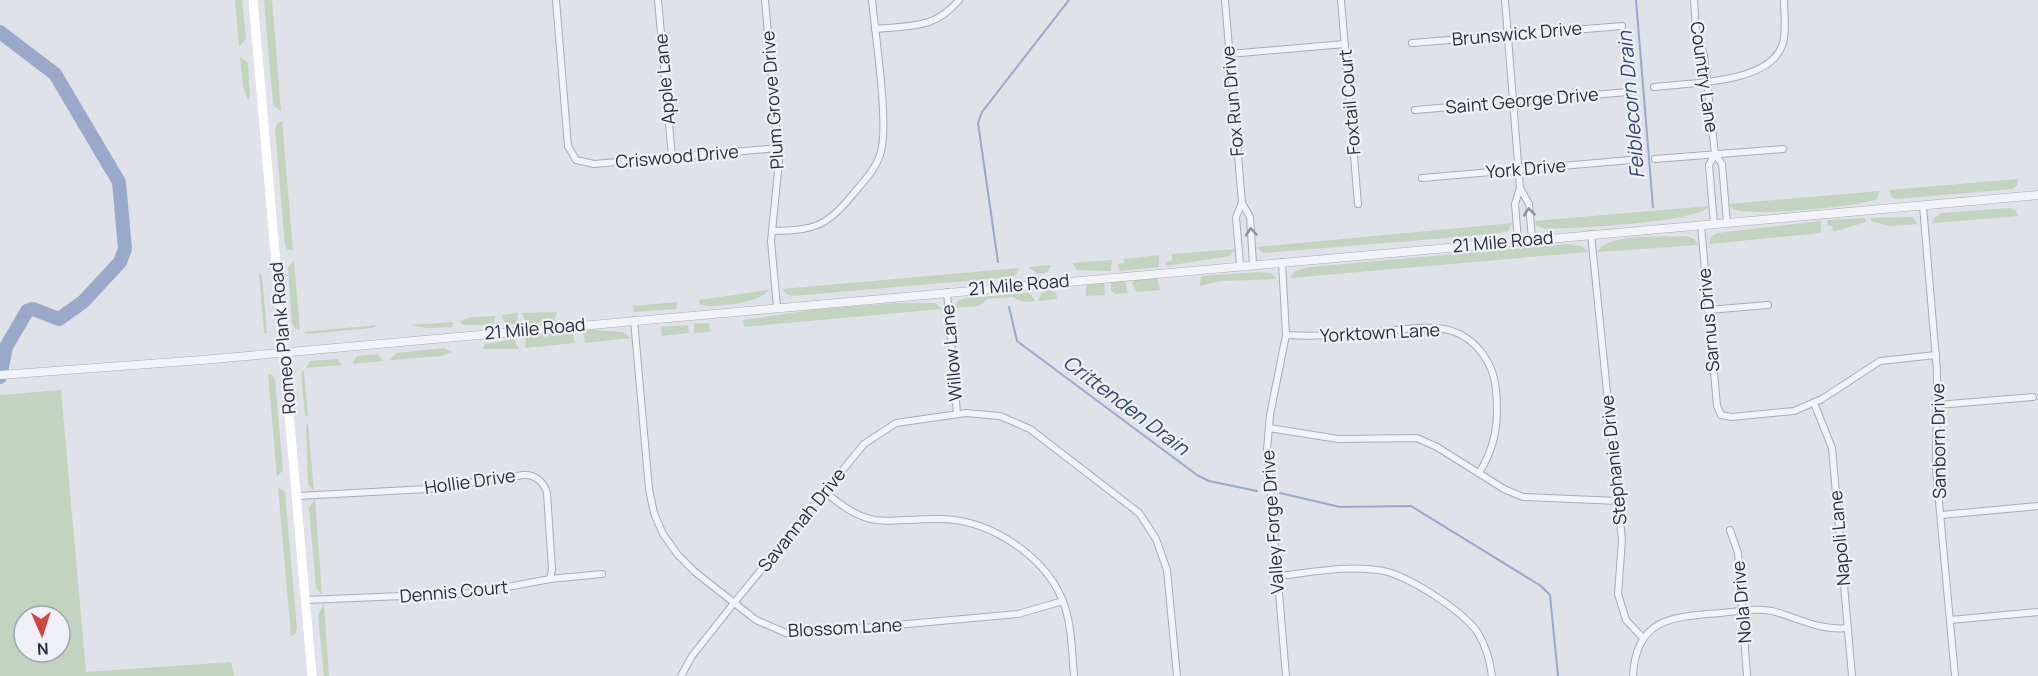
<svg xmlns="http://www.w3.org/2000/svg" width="2038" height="676" font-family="Manrope,sans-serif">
<rect width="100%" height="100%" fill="#dfe2e9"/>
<!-- green -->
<g fill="#c2d3c0" fill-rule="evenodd">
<polygon points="235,0 242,0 246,39 239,47"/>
<polygon points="264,0 272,0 281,111 273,105"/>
<polygon points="240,57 248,63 250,98 248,100 243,86"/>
<polygon points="282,121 293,251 287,249 285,245 275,129 277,124"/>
<polygon points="2018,179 2017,186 2012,189 1897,199 1891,197 1889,190"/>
<path d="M1880,191L1877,199C1858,207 1755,216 1736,210C1731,209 1732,208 1729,204Z"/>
<path d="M1709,206C1699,223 1571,228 1546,229L1537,226L1534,221Z"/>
<polygon points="2009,208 2015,210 2019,216 1934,223 1931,225 1935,217 1942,213"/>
<polygon points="1912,217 1920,227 1917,224 1890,226 1871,221 1871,218"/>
<polygon points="1865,218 1866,222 1833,232 1832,226 1828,226 1827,220"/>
<polygon points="1821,221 1821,233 1709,244 1711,237 1717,233"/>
<polygon points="1513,223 1508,231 1494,234 1263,253 1257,247"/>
<path d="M1687,236L1694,239L1698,245L1598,252C1607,232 1667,238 1687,236Z"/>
<polygon points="1568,244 1582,246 1588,252 1290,278 1295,271 1310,267"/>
<polygon points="1235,249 1229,256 1167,266 1166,262 1172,261 1172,254"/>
<polygon points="1159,255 1159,267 1119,271 1118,264 1124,263 1124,259"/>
<polygon points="1112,260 1111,271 1077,270 1072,263"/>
<polygon points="294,261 300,330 295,329 292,323 288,267"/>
<polygon points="1051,265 1048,272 1037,274 1029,267"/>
<polygon points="1019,268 1017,274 1011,277 793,296 786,294 782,289"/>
<polygon points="1258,272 1271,273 1277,279 1221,281 1200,286 1201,276"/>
<polygon points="259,273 262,276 267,333 264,333"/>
<polygon points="1157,278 1160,290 1137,292 1132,284 1134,280"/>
<polygon points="1125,281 1128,293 1115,294 1111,291 1111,282"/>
<polygon points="1104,283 1105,295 1086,296 1086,285"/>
<path d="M768,290C764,302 712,309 700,305L699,300Z"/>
<polygon points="1051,290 1056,293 1057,299 1038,301 1042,292"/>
<polygon points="1030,293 1035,301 1024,302 1012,297 988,299 978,306 953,308 958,301 966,298"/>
<polygon points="677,302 676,309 634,312 633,306"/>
<polygon points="894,303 935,303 942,309 744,327 743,320 811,310"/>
<polygon points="557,312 554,321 526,324 522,313"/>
<polygon points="518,313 517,324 505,324 502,315"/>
<polygon points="496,316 493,325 463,325 460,321 472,317"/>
<polygon points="453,322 452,327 426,328 411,325"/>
<polygon points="709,323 710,332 694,333 694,324"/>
<polygon points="378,325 373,328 307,334 303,332"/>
<polygon points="688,325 689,333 662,336 661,327"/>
<polygon points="583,329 623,332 631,338 585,343"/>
<polygon points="572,331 575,343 525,348 526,337"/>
<polygon points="514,339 519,349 483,349 485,344"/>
<polygon points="444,348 453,352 442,356 390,360 396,353"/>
<polygon points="378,354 383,361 352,364 357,356"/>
<polygon points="337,359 342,365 306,368 310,361"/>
<polygon points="304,370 304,371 308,417 305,415 301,373"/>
<polygon points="268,374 272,374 275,380 283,470 277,477"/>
<path d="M61,390L86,672L231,662L234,676H0V395ZM24,616H60V652H24Z"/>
<polygon points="308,423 314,491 308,485 306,426"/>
<polygon points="278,487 285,492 297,629 295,634 291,636"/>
<polygon points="315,499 322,595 316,587 309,508"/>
<polygon points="324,604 329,676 324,676 318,615"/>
</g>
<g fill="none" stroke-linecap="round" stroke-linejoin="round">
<!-- stream -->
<g stroke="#9aa9c9" stroke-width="2">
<polyline points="1636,0 1653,207"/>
<polyline points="998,262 978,123 982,112 1069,0"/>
<polyline points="1009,307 1017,341 1197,475 1209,481 1257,491"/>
<polyline points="1280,493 1340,507 1411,506 1541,586 1550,595 1558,676"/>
</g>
<!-- river -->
<polyline stroke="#9aa9c9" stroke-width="14" points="0,32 55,74 119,182 125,249 120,262 83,302 59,319 33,309 27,311 6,347 0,377"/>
<!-- minor casing -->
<g stroke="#a8acb6" stroke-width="8">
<g id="minor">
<polyline points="556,0 568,146 576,160 594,164 778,148"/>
<polyline points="658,0 672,157"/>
<polyline points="765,0 779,161 771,241 777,307"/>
<polyline points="1225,0 1242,203 1236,217 1240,265"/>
<polyline points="1341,0 1358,204"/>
<polyline points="1505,0 1520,188 1515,204 1518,240"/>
<polyline points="1694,0 1696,31 1704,55 1715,154 1722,164 1727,223"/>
<path d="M875,29C910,25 934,30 959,0"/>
<polyline points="1412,43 1622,26"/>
<polyline points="1229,54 1345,44"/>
<path d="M1654,87C1688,83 1768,84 1782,46C1787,32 1784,15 1784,0"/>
<polyline points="1415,110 1628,92"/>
<polyline points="1655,159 1783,149"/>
<polyline points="1422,178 1631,160"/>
<polyline points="1520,188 1529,204 1532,239"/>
<polyline points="1242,203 1250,217 1253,264"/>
<polyline points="1923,206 1937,371 1936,469 1955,676"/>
<polyline points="1714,224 1709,165 1715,154"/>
<polyline points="1701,225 1717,406 1721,415 1732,417 1794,411 1822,399 1880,361 1936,355"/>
<path d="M772,231C815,230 827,227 854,193C864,181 875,170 880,155C890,129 875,33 872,0"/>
<polyline points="1591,234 1622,540 1618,594 1626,620 1643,638"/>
<polyline points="1282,262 1286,335 1270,415 1267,450 1286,676"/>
<polyline points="947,292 957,414"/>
<polyline points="1708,310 1768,305"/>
<polyline points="634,320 649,489 654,513 663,534 678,555 695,572 756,620 786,633 808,633 1018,614 1063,601"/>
<path d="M1286,335C1320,337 1354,334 1387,331C1408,329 1431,325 1452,331C1477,339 1494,364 1496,390C1499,421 1496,446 1479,473"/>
<polyline points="1814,403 1832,448 1852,676"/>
<polyline points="1937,405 2033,397"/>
<polyline points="1269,428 1338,439 1417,438 1437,447 1504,489 1523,497 1619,501"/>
<path d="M825,492C873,533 884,518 941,519C992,520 1049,558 1065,607C1072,629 1072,653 1074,676"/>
<path d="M297,496L428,489L523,475C535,474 544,482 547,493L552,569L550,579"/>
<polyline points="1941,515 2038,506"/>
<polyline points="1730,530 1738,553 1747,676"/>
<path d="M1277,576C1309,573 1346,565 1378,570C1405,573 1462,610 1478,633C1486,646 1490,661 1492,676"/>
<polyline points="306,600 475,593 550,579 602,574"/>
<polyline points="1950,620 2038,612"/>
<polyline points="681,676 692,656 734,603 864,444 896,423 966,413 1000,416 1030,429 1139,513 1156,539 1167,570 1177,676"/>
<path d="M1633,676C1636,617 1673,617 1721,613C1738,611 1755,608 1772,611C1799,618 1819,631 1848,628"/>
</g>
</g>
<!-- tertiary casing -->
<g stroke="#a8acb6" stroke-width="9">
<polyline id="tertiary" points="0,375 202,360 2038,195"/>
</g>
<!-- minor -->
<use href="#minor" stroke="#f2f3f7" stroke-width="6"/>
<!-- tertiary -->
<use href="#tertiary" stroke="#f2f3f7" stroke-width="8"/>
<!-- secondary -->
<polyline stroke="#fff" stroke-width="9" points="253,0 312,676"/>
</g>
<!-- one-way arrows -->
<defs><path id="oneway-chevron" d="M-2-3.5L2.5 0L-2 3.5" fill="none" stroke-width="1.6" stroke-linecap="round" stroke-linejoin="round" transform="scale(1.5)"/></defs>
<g stroke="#8d909c">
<use href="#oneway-chevron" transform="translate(1529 212) rotate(-96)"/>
<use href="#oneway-chevron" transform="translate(1251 232) rotate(-95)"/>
</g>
<g text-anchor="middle" stroke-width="4.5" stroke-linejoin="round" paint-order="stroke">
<!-- street labels -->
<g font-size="18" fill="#282d40" stroke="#eff1f6">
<text transform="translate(1517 34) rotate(-5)" y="6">Brunswick Drive</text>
<text transform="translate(1704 77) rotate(82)" y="6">Country Lane</text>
<text transform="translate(665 79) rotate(-95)" y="6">Apple Lane</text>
<text transform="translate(773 100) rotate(-94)" y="6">Plum Grove Drive</text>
<text transform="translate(1233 101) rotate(-95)" y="6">Fox Run Drive</text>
<text transform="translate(1522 101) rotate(-5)" y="6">Saint George Drive</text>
<text transform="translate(1350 102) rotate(-95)" y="6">Foxtail Court</text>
<text transform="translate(677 157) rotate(-5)" y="6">Criswood Drive</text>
<text transform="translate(1526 169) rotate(-5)" y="6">York Drive</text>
<text transform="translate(1503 242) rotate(-5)" y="6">21 Mile Road</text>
<text transform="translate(1019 285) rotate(-5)" y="6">21 Mile Road</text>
<text transform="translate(1709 320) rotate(-95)" y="6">Sarnus Drive</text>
<text transform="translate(535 329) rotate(-5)" y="6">21 Mile Road</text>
<text transform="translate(1380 333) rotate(-3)" y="6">Yorktown Lane</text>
<text transform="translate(283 338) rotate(-95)" y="6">Romeo Plank Road</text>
<text transform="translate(952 353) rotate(-95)" y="6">Willow Lane</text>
<text transform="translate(1939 441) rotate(-91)" y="6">Sanborn Drive</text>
<text transform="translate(1614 460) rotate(-96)" y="6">Stephanie Drive</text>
<text transform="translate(470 482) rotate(-8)" y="6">Hollie Drive</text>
<text transform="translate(802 520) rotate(-51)" y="6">Savannah Drive</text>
<text transform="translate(1273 522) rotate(-94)" y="6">Valley Forge Drive</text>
<text transform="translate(1840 538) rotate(-95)" y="6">Napoli Lane</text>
<text transform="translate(454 592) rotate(-5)" y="6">Dennis Court</text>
<text transform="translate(1742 602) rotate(-95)" y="6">Nola Drive</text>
<text transform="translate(845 628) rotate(-3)" y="6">Blossom Lane</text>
</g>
<!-- water labels -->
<g font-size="20" font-style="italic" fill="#324574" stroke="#eff1f6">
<text transform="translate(1631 105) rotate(-95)" y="7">Feiblecorn Drain</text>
<text transform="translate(1126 405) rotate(37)" y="7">Crittenden Drain</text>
</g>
</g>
<!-- north arrow -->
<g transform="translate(42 634) rotate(177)"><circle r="28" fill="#eff1f6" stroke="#9fa3ad" stroke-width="1.5"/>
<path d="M0-4.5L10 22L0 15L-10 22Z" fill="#ce4544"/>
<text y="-9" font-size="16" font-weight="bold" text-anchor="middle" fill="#282d40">N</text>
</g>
</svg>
